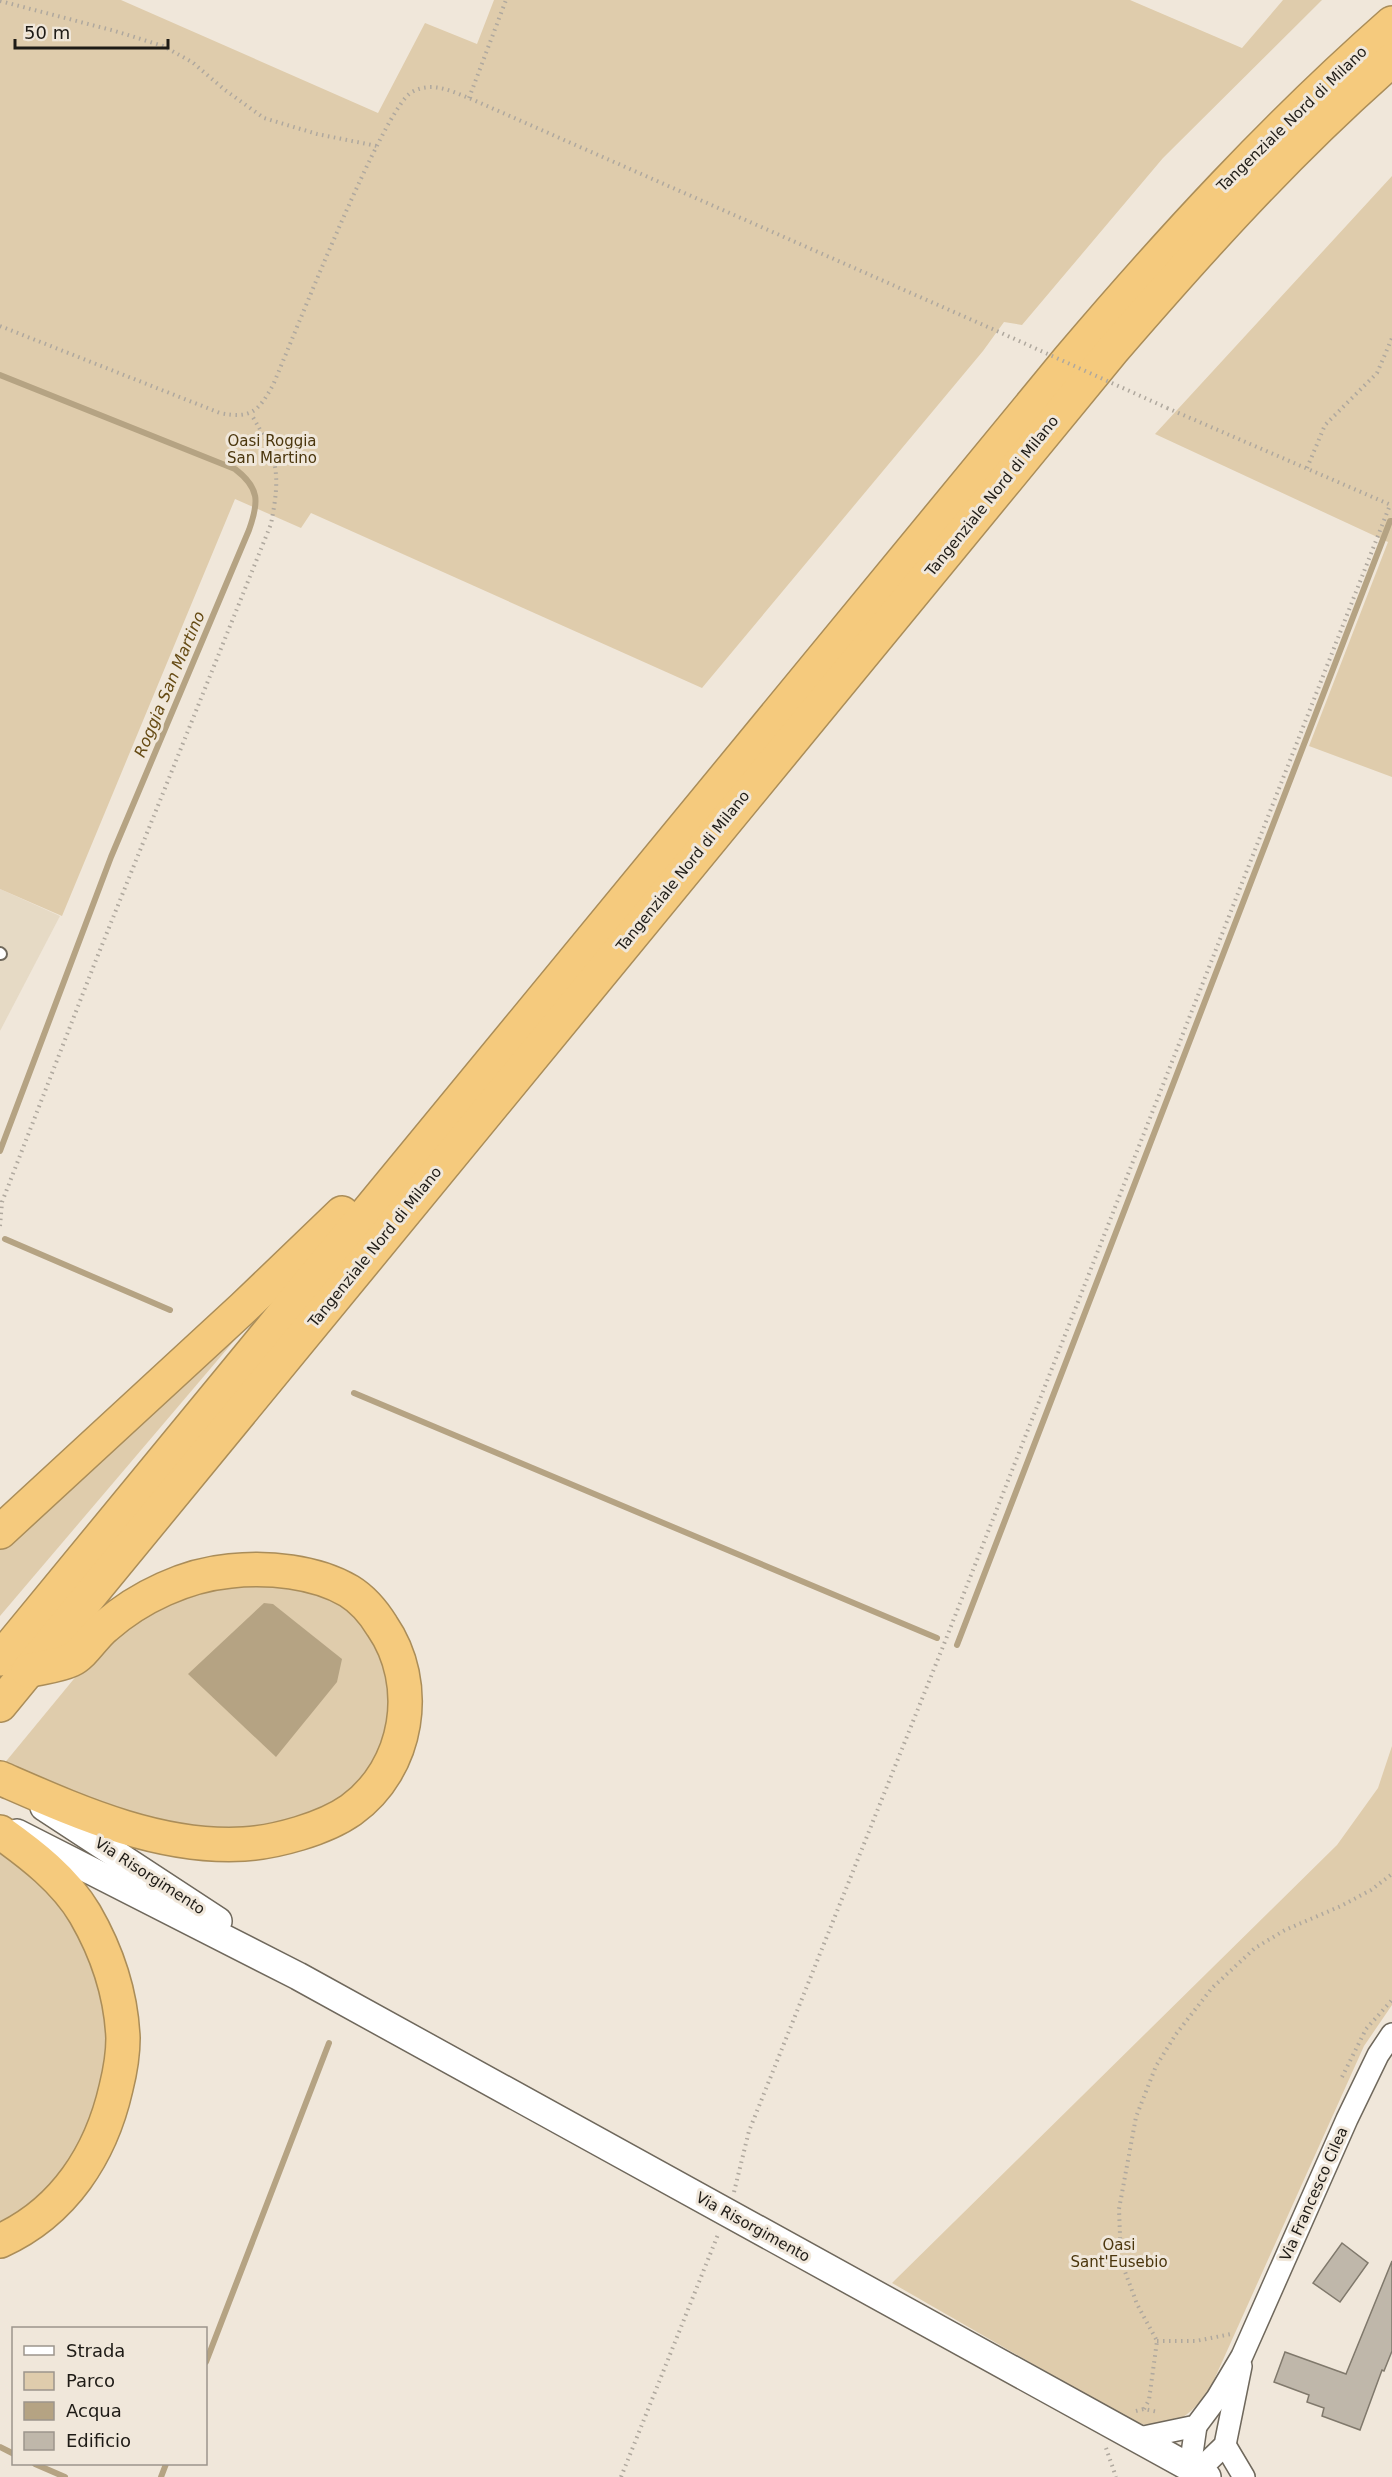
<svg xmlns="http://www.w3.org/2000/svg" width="1392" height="2477" font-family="'DejaVu Sans',sans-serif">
<rect width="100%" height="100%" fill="#f0e7da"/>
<!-- built -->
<polygon fill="#e6dac5" points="0,889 60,916 0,1031"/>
<!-- green -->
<g fill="#dfccac">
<polygon points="0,0 121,0 378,113 425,23 477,44 494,0 1130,0 1242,48 1283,0 1322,0 1163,158 1022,325 1004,322 983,351 702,688 311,513 301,528 235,499 62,916 0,889"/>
<polygon points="1392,176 1392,777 1309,746 1388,542 1155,434"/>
<polygon points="261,1309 0,1616 0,1549"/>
<polygon points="256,1581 336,1595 390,1649 392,1741 338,1808 229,1836 127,1818 3,1765 87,1663 122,1627 167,1601"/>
<path d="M1392,1746V2005L1364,2046L1209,2391C1188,2418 1168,2434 1132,2421L892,2283L1337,1845L1378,1788Z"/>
<polygon points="0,1848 49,1887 102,1967 113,2067 65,2180 0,2231"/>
</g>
<!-- water -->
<polygon fill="#b5a383" points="264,1603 273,1604 342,1659 337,1682 276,1757 188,1674"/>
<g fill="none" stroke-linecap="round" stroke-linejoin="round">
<!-- stream -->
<g stroke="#b5a383" stroke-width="6">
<path d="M0,375L235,469C260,488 259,502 249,530L111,857L0,1151"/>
<polyline points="5,1239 170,1310"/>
<polyline points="354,1393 937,1638"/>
<polyline points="957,1645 1390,521 1392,521"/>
<polyline points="206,2362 329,2043"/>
<polyline points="0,2447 14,2454"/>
<polyline points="35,2464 65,2477"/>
<polyline points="161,2477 166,2464"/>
</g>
</g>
<!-- building -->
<g fill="#bfb7aa" stroke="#80796c" stroke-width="1.5">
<polygon points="1342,2243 1368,2263 1340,2302 1313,2283"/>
<polygon points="1392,2261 1392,2351 1384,2371 1382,2370 1360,2430 1322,2416 1324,2408 1307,2402 1309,2395 1274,2382 1285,2352 1346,2374"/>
</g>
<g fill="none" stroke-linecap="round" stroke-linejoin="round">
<!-- service casing -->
<g stroke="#6f685c" stroke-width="14">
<polyline id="service" points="0,953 1,954"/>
</g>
<!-- minor casing -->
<g stroke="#6f685c" stroke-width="24">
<g id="minor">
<polyline points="1139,2438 1196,2426 1217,2398 1242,2356 1347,2119 1378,2055 1392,2034"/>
<polyline points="1225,2445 1244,2477"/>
<polyline points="1190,2467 1196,2426"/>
<polyline points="1198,2471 1225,2445 1241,2366"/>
</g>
</g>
<!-- tertiary casing -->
<g stroke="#6f685c" stroke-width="30">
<g id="tertiary">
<polyline points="44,1807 218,1921"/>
<polyline points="17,1833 298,1976 1207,2477"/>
</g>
</g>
<!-- motorway casing -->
<g stroke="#aa8d59" stroke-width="36">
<g id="motorway">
<polyline points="0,1532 243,1308 342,1213"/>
<path d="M0,1659L1069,359C1170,240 1275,126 1392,23"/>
<path d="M0,1705L1112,351C1200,249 1290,149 1392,60"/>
<path d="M0,1778C76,1811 158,1849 244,1844C276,1842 324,1829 351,1810C409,1768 422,1684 382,1626C374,1613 362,1599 349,1591C315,1571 268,1567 230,1571C186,1575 139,1597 106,1626C94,1635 84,1654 71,1660C58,1666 42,1667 28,1671"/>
<path d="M0,1832C31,1854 65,1880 85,1914C107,1952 121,1993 123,2038C123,2055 120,2072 116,2088C101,2154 64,2212 0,2241"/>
</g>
</g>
<!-- path -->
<g stroke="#afa89e" stroke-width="4" stroke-dasharray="1.5 4.5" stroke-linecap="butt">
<polyline points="0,1 115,31 163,46 192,62 225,90 264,118 317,134 377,146"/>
<polyline points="469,98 506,0"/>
<path d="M0,326L220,413C251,419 258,412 273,385C292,341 384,106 412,92C432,81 451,91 469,98L997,331"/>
<polyline points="1167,408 1391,505"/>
<polyline points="1307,468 1325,425 1377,373 1392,338"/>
<path d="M0,1226L2,1202L94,965L271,524C281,472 278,459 251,414"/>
<polyline points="1342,2077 1366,2029 1392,2000"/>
<polyline points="734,2192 749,2131 946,1639 1390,505"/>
<polyline points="1157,2341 1196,2341 1231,2334"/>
<polyline points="1144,2409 1149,2400 1157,2341 1137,2304 1121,2261 1119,2209 1136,2117 1156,2066 1176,2034 1212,1988 1255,1948 1285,1930 1341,1906 1371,1890 1392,1874"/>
<polyline points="1136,2411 1144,2409 1158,2412"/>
<polyline points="1106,2448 1116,2477"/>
<polyline points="621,2477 719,2232"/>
</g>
<!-- service -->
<use href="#service" stroke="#fff" stroke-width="10"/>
<!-- minor -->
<use href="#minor" stroke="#fff" stroke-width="21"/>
<!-- tertiary -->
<use href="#tertiary" stroke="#fff" stroke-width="27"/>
<!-- motorway -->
<use href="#motorway" stroke="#f5ca7d" stroke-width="33"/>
<!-- path-bridge -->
<polyline stroke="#afa89e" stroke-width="4" stroke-dasharray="1.5 4.5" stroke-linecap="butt" points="997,331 1167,408"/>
</g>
<g text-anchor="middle" stroke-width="6" stroke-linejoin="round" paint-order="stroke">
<!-- street labels -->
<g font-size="15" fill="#1e1b16" stroke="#f0e7da">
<text transform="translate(1292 119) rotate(-44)" y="5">Tangenziale Nord di Milano</text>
<text transform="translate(992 496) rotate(-51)" y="5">Tangenziale Nord di Milano</text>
<text transform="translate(683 871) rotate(-51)" y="5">Tangenziale Nord di Milano</text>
<text transform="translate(375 1247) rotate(-51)" y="5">Tangenziale Nord di Milano</text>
<text transform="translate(150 1876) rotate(33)" y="5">Via Risorgimento</text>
<text transform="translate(1314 2194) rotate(-66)" y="5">Via Francesco Cilea</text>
<text transform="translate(753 2227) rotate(29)" y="5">Via Risorgimento</text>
</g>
<!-- park labels -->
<g font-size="15" fill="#4b360d" stroke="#f0e7da">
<text x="272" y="446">Oasi Roggia<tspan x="272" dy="17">San Martino</tspan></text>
<text x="1119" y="2250">Oasi<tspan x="1119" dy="17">Sant'Eusebio</tspan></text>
</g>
<!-- water labels -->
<g font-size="16" font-style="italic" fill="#664b14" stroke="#f0e7da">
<text transform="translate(169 684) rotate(-67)" y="6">Roggia San Martino</text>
</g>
</g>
<!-- legend -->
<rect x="12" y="2327" width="195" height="138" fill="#f0e7da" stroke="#9c958c" stroke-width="1.5"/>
<rect x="24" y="2346" width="30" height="9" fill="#ffffff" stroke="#9c958c" stroke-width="1.5"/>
<text x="66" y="2357" font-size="18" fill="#1e1b16">Strada</text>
<rect x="24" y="2372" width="30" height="18" fill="#dfccac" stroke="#9c958c" stroke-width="1.5"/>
<text x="66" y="2387" font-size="18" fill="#1e1b16">Parco</text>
<rect x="24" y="2402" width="30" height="18" fill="#b5a383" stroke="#9c958c" stroke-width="1.5"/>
<text x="66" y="2417" font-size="18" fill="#1e1b16">Acqua</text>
<rect x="24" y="2432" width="30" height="18" fill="#bfb7aa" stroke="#9c958c" stroke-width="1.5"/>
<text x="66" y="2447" font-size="18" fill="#1e1b16">Edificio</text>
<!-- scale -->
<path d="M15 39v9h153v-9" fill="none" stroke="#1e1b16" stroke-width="3"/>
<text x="24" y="39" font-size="18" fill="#1e1b16" stroke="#f0e7da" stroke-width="4.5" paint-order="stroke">50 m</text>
</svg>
